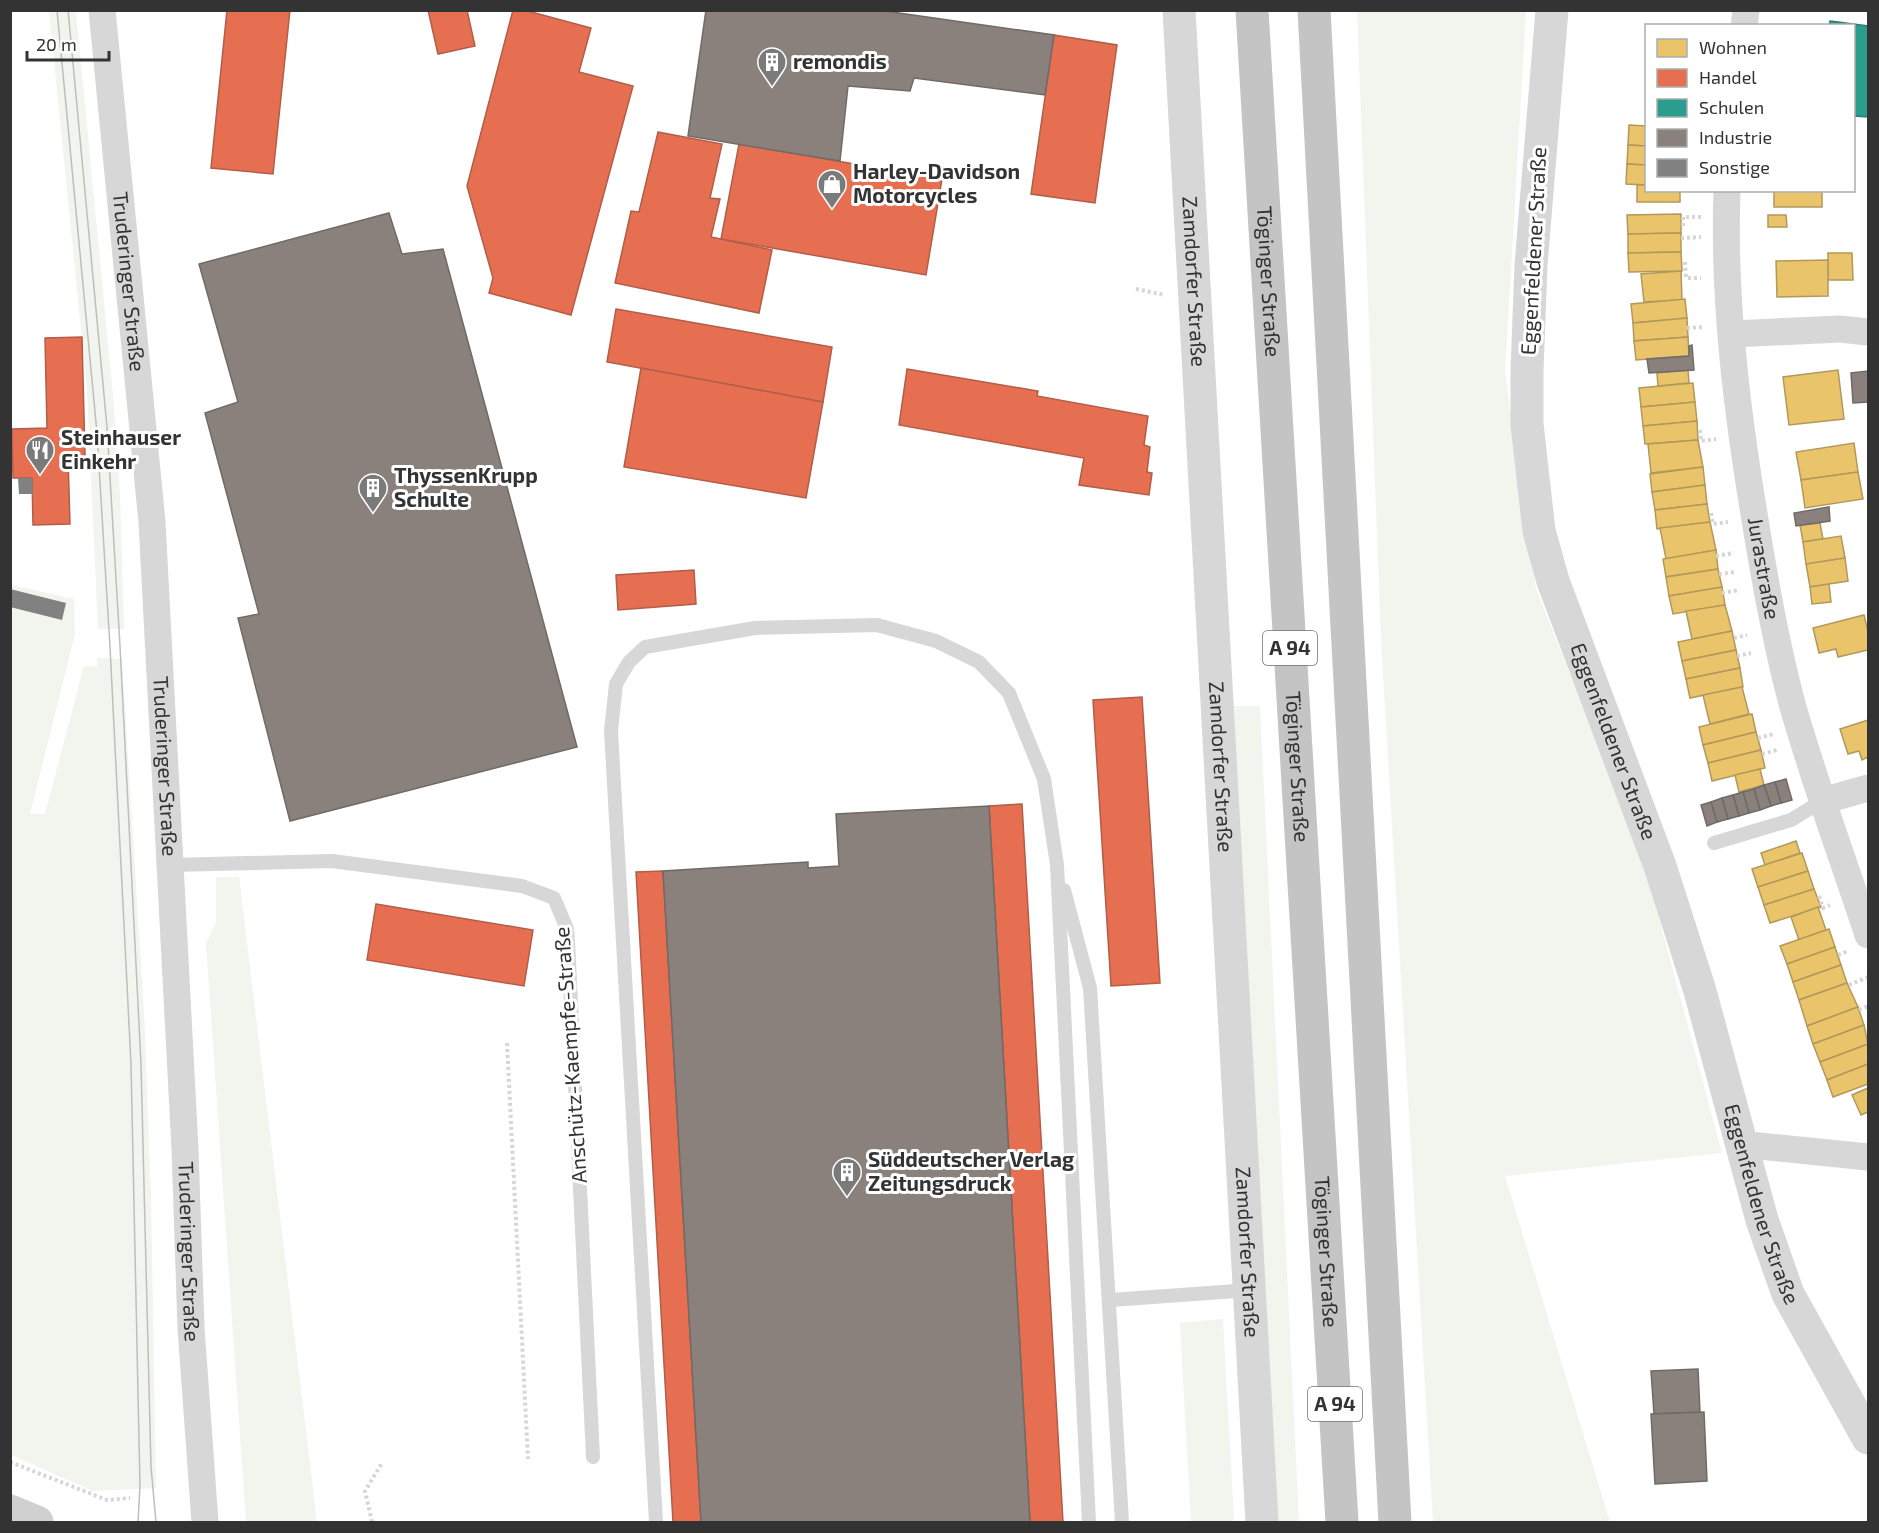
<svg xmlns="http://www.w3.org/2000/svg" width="1879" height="1533" font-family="'Exo 2',sans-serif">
<rect width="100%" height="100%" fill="#fff"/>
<!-- green -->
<g fill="#f1f5ed">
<polygon points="49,11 76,11 114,406 120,496 124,629 98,629 87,389"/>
<polygon points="1357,11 1526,11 1505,373 1536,589 1643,859 1722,1153 1505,1176 1610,1522 1433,1522 1381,639"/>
<polygon points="11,585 74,599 75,634 30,814 45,814 84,666 97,667 97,658 122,659 145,1031 151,1196 156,1488 93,1491 11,1455"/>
<polygon points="1233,706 1260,706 1299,1522 1277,1522"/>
<polygon points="216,877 239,877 317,1522 246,1522 206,943 216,923"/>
<polygon points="1223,1319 1234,1522 1191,1522 1180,1323"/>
</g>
<!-- homes -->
<g fill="#e9c46a" stroke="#b2985a" stroke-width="1.5">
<polygon points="1629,125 1646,126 1646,146 1628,145"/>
<polygon points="1628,145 1646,146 1646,165 1627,164"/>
<polygon points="1627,164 1646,165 1646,185 1626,184"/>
<polygon points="1637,185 1646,185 1646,190 1680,190 1680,202 1637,202"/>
<rect x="1774" y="190" width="48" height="17"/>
<polygon points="1681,214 1681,233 1628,234 1627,215"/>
<polygon points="1768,215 1786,215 1787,227 1768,227"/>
<polygon points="1681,233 1681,252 1628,253 1628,234"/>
<polygon points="1681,252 1682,271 1629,272 1628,253"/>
<polygon points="1828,253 1852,253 1853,280 1828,280"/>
<polygon points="1828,260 1828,296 1777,297 1776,261"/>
<polygon points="1681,271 1682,300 1644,302 1641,274"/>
<polygon points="1685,299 1687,318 1633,323 1631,304"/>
<polygon points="1687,318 1688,337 1634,341 1633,323"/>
<polygon points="1688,337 1689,356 1636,360 1634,341"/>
<polygon points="1688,370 1689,383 1658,386 1657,373"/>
<polygon points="1838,370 1844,419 1789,425 1783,377"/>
<polygon points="1693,383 1695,402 1641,407 1639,388"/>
<polygon points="1695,402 1697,421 1643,426 1641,407"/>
<polygon points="1697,421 1698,440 1645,444 1643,426"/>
<polygon points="1698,440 1703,467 1651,473 1648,444"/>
<polygon points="1854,443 1858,472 1801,480 1796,452"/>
<polygon points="1703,467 1705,485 1652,492 1650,474"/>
<polygon points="1858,472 1863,499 1805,508 1801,480"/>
<polygon points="1705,485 1707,504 1655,510 1652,492"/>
<polygon points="1707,504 1710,522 1657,529 1655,510"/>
<polygon points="1710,522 1716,550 1666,559 1660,528"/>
<polygon points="1820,523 1823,539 1803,542 1800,525"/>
<polygon points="1841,536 1845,558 1806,564 1803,542"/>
<polygon points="1716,550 1718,569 1666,577 1663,559"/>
<polygon points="1845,558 1848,581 1810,587 1806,564"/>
<polygon points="1718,569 1722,587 1669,596 1666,577"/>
<polygon points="1829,584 1831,602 1812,604 1810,587"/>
<polygon points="1722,587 1725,605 1673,614 1669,596"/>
<polygon points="1725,605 1732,631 1692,639 1686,611"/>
<polygon points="1864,615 1868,632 1868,650 1838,657 1836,649 1819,653 1813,628"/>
<polygon points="1732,631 1736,650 1682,661 1678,642"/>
<polygon points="1736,650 1740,668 1686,679 1682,661"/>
<polygon points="1740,668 1743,687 1690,698 1686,679"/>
<polygon points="1742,687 1749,714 1710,724 1703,695"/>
<polygon points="1752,714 1756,732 1703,745 1699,727"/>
<polygon points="1868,720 1868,757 1862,760 1859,751 1848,754 1840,729"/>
<polygon points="1756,732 1761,750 1708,763 1703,745"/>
<polygon points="1761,750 1765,768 1712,781 1708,763"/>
<polygon points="1760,769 1764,785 1739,792 1735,775"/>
<polygon points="1796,841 1800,853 1765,865 1761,853"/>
<polygon points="1802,853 1808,871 1758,887 1752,869"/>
<polygon points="1808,871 1814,889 1764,905 1758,887"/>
<polygon points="1814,889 1821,907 1770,923 1764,905"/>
<polygon points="1818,907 1826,930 1799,940 1791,917"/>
<polygon points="1829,929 1835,947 1787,964 1780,946"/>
<polygon points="1835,947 1841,965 1793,982 1787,964"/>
<polygon points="1841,965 1847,983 1799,1000 1793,982"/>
<polygon points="1847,983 1858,1007 1807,1026 1799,1000"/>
<polygon points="1858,1007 1864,1025 1813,1044 1807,1026"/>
<polygon points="1864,1025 1868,1044 1820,1062 1813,1044"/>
<polygon points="1868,1044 1868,1064 1827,1080 1820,1062"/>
<polygon points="1868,1064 1868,1084 1833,1097 1827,1080"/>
<polygon points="1868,1088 1868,1112 1861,1115 1852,1095"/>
</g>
<!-- shops -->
<g fill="#e76f51" stroke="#b15d48" stroke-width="1.5">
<polygon points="227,10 290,10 273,174 211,168"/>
<polygon points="428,10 467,10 475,46 438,54"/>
<polygon points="513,10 524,10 591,28 579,72 633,86 571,315 489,293 493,278 467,186"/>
<polygon points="1054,35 1117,45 1095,203 1031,194"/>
<polygon points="658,132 722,144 710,198 720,199 711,237 772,250 759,313 615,283 631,211 639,212"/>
<polygon points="739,144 942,179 926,275 721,239"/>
<polygon points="616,309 832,347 823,402 607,362"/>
<polygon points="82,337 85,455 68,456 70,524 33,525 32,478 13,478 12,429 47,428 45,338"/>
<polygon points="641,368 823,402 806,498 624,467"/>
<polygon points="907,369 1038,391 1037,396 1148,416 1144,445 1150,447 1147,472 1152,473 1149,495 1079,485 1084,458 899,425"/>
<polygon points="694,570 696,604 618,610 616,575"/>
<polygon points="1142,697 1160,983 1111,986 1093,700"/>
<polygon points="1022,804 1063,1522 1030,1522 989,806"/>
<polygon points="663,871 701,1522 673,1522 636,872"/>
<polygon points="376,904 533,930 524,986 367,960"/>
</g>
<!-- schools -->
<polygon fill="#2a9d8f" stroke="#2d7d73" stroke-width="1.5" points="1830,21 1868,26 1868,117 1854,116 1854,26 1829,26"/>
<!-- industry -->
<g fill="#8a817c" stroke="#706a66" stroke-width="1.5">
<polygon points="706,10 878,10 1054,35 1045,95 914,78 910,91 848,86 840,161 688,136"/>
<polygon points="389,213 402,254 443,249 577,747 290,821 238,618 259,614 205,413 238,402 199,264"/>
<polygon points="1692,345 1694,370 1649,373 1647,359 1689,356 1689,346"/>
<polygon points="1868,371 1868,402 1853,403 1851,373"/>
<polygon points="1829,507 1830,521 1796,526 1794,513"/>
<polygon points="1786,779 1792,800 1781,803 1775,782"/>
<polygon points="1775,782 1781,803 1771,806 1764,785"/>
<polygon points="1764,785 1771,806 1760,810 1754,789"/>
<polygon points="1754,789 1760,810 1749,813 1743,792"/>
<polygon points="1743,792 1749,813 1739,816 1733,795"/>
<polygon points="1733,795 1739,816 1728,819 1722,798"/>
<polygon points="1722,798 1728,819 1717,822 1711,802"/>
<polygon points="1711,802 1717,822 1707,826 1701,805"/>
<polygon points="989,806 1030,1522 701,1522 663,871 808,862 808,868 839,866 836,814"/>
<polygon points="1698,1369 1700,1412 1654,1414 1651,1371"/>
<polygon points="1704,1412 1707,1481 1655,1484 1651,1414"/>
</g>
<!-- building -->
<g fill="#818181">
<polygon points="18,478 32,478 33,494 19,494"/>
<polygon points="10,589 66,603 62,620 10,607"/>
</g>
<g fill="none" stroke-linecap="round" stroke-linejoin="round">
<!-- path -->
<g stroke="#d6d6d6" stroke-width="4" stroke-dasharray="3 3" stroke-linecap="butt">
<polyline points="1683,226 1683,217 1701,217"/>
<polyline points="1681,238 1701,237"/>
<polyline points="1685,262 1686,278 1701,278"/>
<polyline points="1136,289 1165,295"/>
<polyline points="1687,328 1705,327"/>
<polyline points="1700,430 1701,441 1716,439"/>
<polyline points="1711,513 1713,524 1728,522"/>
<polyline points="1716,556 1734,553"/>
<polyline points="1719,574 1736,572"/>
<polyline points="1722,593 1739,590"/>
<polyline points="1734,638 1747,635"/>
<polyline points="1737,656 1751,653"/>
<polyline points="1758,738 1774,734"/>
<polyline points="1762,754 1777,750"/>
<polyline points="1819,896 1823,908 1830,905"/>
<polyline points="1838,955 1848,951"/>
<polyline points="1849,985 1868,977"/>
<polyline points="1859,1010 1868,1006"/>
<polyline points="1867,1033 1868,1032"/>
<polyline points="507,1043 528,1459"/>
<polyline points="10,1462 107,1500 130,1498"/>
<polyline points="372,1522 365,1491 382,1463"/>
</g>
<!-- service -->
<g stroke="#d7d7d7" stroke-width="14">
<polyline points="1714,843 1791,820 1822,801"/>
<polyline points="170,865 332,861 522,886 554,898 567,929 568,941 593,1457"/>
<polyline points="1064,890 1090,988 1122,1522"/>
<polyline points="1111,1300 1250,1290"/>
<polyline points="656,1522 611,731 616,684 629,662 645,647 755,628 877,625 936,641 979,662 1009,693 1044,779 1057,865 1089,1522"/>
</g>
<!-- minor -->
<g stroke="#d7d7d7" stroke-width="27">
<path id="s1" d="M102,10L152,522L185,1149L191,1328L205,1522"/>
<polyline points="1744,26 1746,10"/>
<path id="s2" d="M1727,190C1723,300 1737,412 1755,520C1765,582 1776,645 1793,707C1815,784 1843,859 1868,935"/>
<polyline points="1732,334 1840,329 1868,332"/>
<polyline points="1822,801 1868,788"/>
<polyline points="1740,1144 1868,1157"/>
</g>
<!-- tertiary -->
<g stroke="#d7d7d7" stroke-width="33">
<path id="s3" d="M1179,10L1262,1522"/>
<path id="s4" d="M1552,10L1531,265L1527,371V424L1539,531L1553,581L1660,866L1700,991L1762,1220L1788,1294L1868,1438"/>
</g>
<!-- secondary -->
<polyline stroke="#d0d0d0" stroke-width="33" points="10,1511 37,1522"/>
<!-- motorway -->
<g stroke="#c4c4c4" stroke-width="33">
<path id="s5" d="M1252,10L1342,1522"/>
<polyline points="1314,10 1395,1522"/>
</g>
<!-- tram -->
<g stroke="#bebebe" stroke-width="1.5">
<polyline points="57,10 97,433 110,647 131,1064 140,1486 138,1522"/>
<polyline points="68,10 107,427 120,646 141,1064 151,1467 156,1522"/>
</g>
</g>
<!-- icons -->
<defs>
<g id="building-pin" transform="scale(1.5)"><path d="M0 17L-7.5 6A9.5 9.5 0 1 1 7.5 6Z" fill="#7a7a7a" stroke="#fff"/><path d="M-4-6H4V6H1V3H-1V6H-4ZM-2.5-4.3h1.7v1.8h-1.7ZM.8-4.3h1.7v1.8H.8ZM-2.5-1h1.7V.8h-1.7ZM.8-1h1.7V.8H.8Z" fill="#fff"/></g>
<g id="shop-pin" transform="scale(1.5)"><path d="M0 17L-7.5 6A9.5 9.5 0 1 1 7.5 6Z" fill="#7a7a7a" stroke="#fff"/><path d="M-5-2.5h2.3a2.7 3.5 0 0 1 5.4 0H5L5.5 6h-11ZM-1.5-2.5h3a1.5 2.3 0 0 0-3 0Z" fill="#fff"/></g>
<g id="restaurant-pin" transform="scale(1.5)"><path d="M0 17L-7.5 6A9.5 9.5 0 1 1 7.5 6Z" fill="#7a7a7a" stroke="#fff"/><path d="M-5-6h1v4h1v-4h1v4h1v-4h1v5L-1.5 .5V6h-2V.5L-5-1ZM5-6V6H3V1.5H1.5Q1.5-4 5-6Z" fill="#fff"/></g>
</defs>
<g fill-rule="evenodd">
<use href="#building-pin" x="772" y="62"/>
<use href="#shop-pin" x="832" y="184"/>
<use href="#restaurant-pin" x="40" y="450"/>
<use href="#building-pin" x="373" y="488"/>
<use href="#building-pin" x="847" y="1172"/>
</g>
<g text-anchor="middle" stroke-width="6" stroke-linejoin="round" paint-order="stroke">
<!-- shield labels -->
<g fill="#fff" stroke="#707070" stroke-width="1.5">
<rect x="1263" y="631" width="54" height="34" rx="4.5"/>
<rect x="1308" y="1387" width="54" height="34" rx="4.5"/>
</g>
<g font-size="20" font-weight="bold" fill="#333">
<text x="1290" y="655">A 94</text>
<text x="1335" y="1411">A 94</text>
</g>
<!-- poi labels -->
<g font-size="21" font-weight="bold" fill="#333" stroke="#fff" text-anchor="start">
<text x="793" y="69">remondis</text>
<text x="853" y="179">Harley-Davidson<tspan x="853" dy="24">Motorcycles</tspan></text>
<text x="61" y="445">Steinhauser<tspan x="61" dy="24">Einkehr</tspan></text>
<text x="394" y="483">ThyssenKrupp<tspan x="394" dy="24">Schulte</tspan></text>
<text x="868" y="1167">Süddeutscher Verlag<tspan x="868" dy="24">Zeitungsdruck</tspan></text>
</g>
<!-- street labels -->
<g font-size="21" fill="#333" stroke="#fff">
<text transform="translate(1534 251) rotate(-87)" y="7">Eggenfeldener Straße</text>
<text dy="7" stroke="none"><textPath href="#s1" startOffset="273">Truderinger Straße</textPath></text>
<text dy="7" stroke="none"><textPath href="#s3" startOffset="272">Zamdorfer Straße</textPath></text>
<text dy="7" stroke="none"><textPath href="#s5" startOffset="272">Töginger Straße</textPath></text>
<text dy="7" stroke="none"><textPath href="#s2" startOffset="381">Jurastraße</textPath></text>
<text dy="7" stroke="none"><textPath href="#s4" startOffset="746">Eggenfeldener Straße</textPath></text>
<text dy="7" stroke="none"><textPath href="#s1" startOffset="759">Truderinger Straße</textPath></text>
<text dy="7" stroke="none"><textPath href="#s3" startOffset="758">Zamdorfer Straße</textPath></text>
<text dy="7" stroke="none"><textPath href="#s5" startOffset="758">Töginger Straße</textPath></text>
<text transform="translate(571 1055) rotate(-94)" y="7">Anschütz-Kaempfe-Straße</text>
<text dy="7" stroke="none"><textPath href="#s4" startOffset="1232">Eggenfeldener Straße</textPath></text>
<text dy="7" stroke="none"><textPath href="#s1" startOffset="1245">Truderinger Straße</textPath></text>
<text dy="7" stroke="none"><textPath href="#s3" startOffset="1244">Zamdorfer Straße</textPath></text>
<text dy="7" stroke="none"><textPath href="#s5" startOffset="1244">Töginger Straße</textPath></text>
</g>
</g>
<!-- border -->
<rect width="1879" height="1533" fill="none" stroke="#333333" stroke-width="24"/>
<!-- legend -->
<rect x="1645" y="24" width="210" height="168" fill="#ffffff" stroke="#adadad" stroke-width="1.5"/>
<rect x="1657" y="39" width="30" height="18" fill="#e9c46a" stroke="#adadad" stroke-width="1.5"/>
<text x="1699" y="54" font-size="18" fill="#333333">Wohnen</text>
<rect x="1657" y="69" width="30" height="18" fill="#e76f51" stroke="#adadad" stroke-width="1.5"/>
<text x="1699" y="84" font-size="18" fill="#333333">Handel</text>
<rect x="1657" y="99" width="30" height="18" fill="#2a9d8f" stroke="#adadad" stroke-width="1.5"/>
<text x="1699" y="114" font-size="18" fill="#333333">Schulen</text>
<rect x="1657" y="129" width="30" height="18" fill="#8a817c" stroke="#adadad" stroke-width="1.5"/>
<text x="1699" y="144" font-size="18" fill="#333333">Industrie</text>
<rect x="1657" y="159" width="30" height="18" fill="#818181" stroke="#adadad" stroke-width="1.5"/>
<text x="1699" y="174" font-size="18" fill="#333333">Sonstige</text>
<!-- scale -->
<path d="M27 51v9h82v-9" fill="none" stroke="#333333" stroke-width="3"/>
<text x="36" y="51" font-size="18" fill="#333333" stroke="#ffffff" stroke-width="4.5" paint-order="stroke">20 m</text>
</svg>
